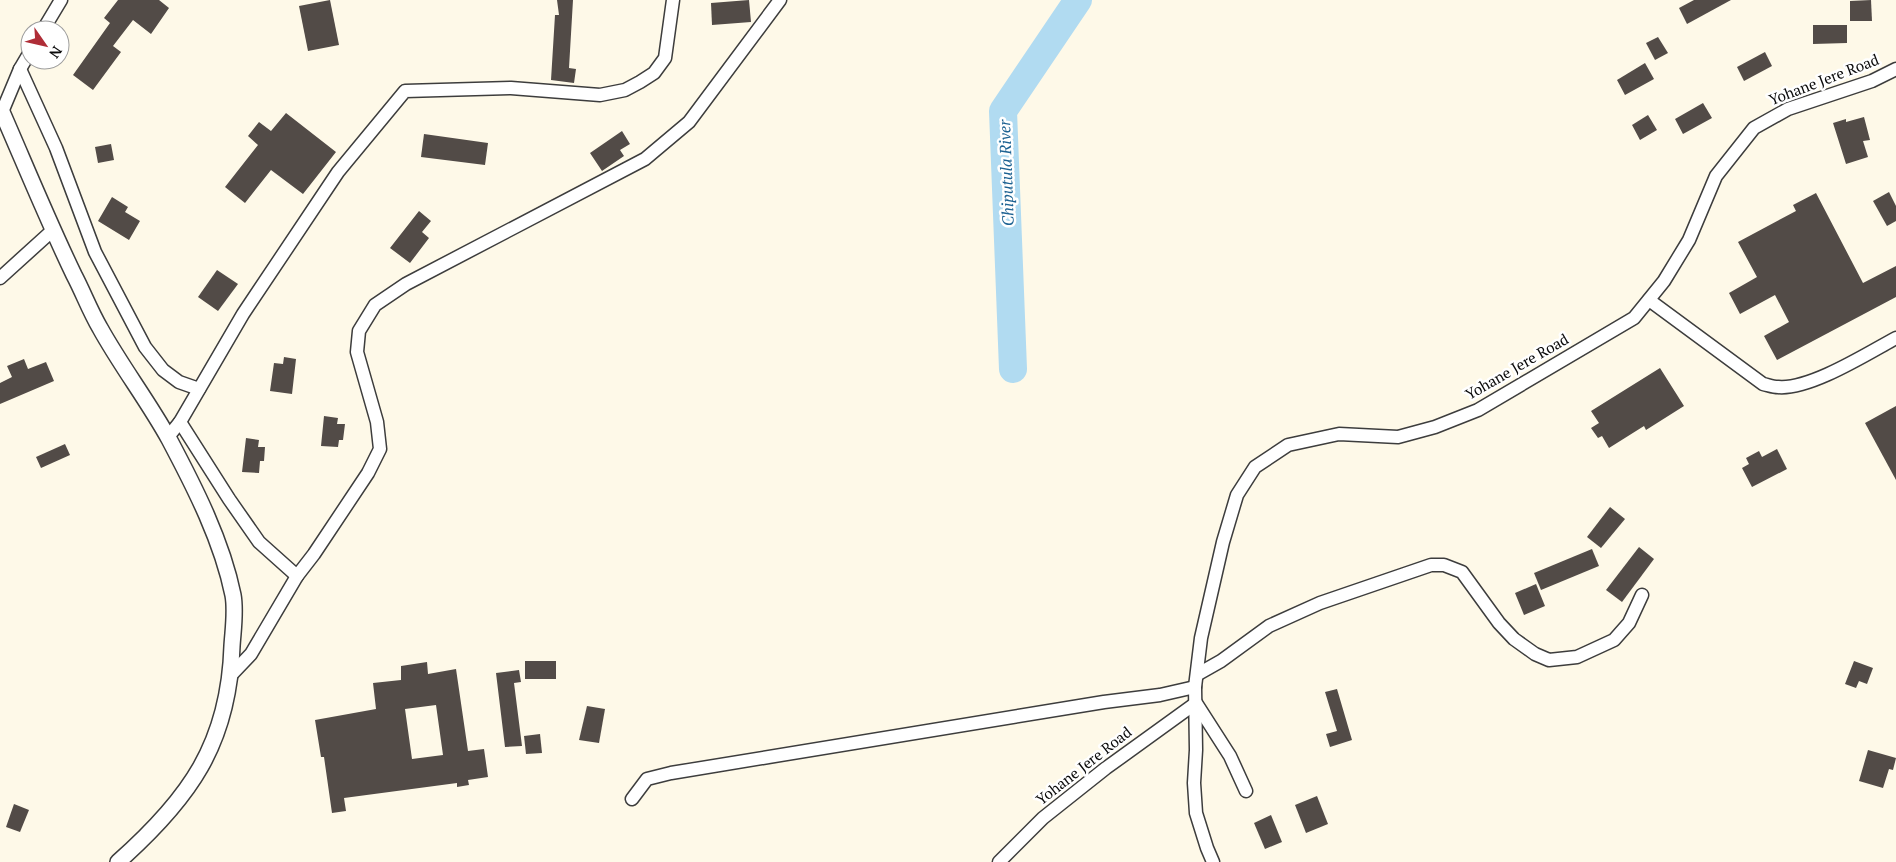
<svg xmlns="http://www.w3.org/2000/svg" width="1896" height="862" font-family="'PT Serif',serif">
<rect width="100%" height="100%" fill="#fef9e8"/>
<g fill="none" stroke-linecap="round" stroke-linejoin="round">
<!-- river -->
<polyline stroke="#b1dbf1" stroke-width="28" points="1013,369 1003,111 1078,0"/>
</g>
<!-- building -->
<g fill="#524b47" fill-rule="evenodd">
<polygon points="118,0 159,0 169,8 151,34 133,20 113,46 121,52 93,90 73,75 110,23 104,18"/>
<polygon points="330,0 339,45 308,51 299,6"/>
<polygon points="557,0 573,0 569,68 576,69 574,83 551,80 555,15 559,15"/>
<polygon points="749,0 751,22 712,25 711,3"/>
<polygon points="1694,0 1731,0 1687,24 1679,8"/>
<polygon points="1871,0 1872,21 1850,21 1850,1"/>
<polygon points="1813,25 1847,25 1847,43 1813,44"/>
<polygon points="1658,37 1668,53 1655,60 1646,43"/>
<polygon points="1765,52 1772,66 1744,81 1737,67"/>
<polygon points="1645,63 1654,79 1625,95 1617,80"/>
<polygon points="1703,103 1712,118 1683,134 1675,119"/>
<polygon points="286,113 336,152 303,194 271,170 245,203 225,187 258,145 248,136 259,122 271,131"/>
<polygon points="1648,115 1657,130 1640,140 1632,125"/>
<polygon points="1864,117 1870,140 1863,141 1868,157 1846,164 1833,123 1846,119 1846,122"/>
<polygon points="622,131 630,144 620,150 624,156 602,171 590,153"/>
<polygon points="424,134 488,143 485,165 421,157"/>
<polygon points="111,144 114,160 98,163 95,147"/>
<polygon points="1889,192 1896,206 1896,221 1887,226 1873,201"/>
<polygon points="1816,193 1863,283 1896,266 1896,297 1777,360 1764,336 1789,322 1775,295 1740,314 1729,293 1757,277 1738,242 1796,211 1793,205"/>
<polygon points="112,197 128,207 125,212 140,221 129,240 98,221"/>
<polygon points="419,211 431,221 422,232 429,238 410,263 390,248"/>
<polygon points="217,270 238,284 218,311 198,297"/>
<polygon points="284,357 296,359 292,394 270,391 274,363 283,364"/>
<polygon points="24,359 28,369 46,362 54,381 0,404 0,383 12,377 7,366"/>
<polygon points="1660,368 1684,406 1646,430 1644,426 1609,448 1602,436 1598,438 1591,428 1599,423 1591,411"/>
<polygon points="1896,406 1896,480 1865,423"/>
<polygon points="324,416 338,418 337,424 345,424 343,440 339,440 338,447 321,446"/>
<polygon points="246,438 259,440 258,447 265,447 264,461 260,461 259,473 242,472"/>
<polygon points="65,444 70,455 41,468 36,457"/>
<polygon points="1777,449 1787,469 1752,487 1742,468 1749,464 1746,458 1759,451 1762,457"/>
<polygon points="1610,507 1625,519 1601,548 1587,537"/>
<polygon points="1639,547 1654,559 1622,602 1606,590"/>
<polygon points="1592,549 1599,566 1541,590 1534,573"/>
<polygon points="1536,584 1545,606 1524,615 1515,593"/>
<rect x="525" y="661" width="31" height="18"/>
<polygon points="1854,661 1873,668 1867,684 1859,681 1856,688 1845,684"/>
<path d="M427,662L428,674L456,669L468,751L484,749L488,777L468,780L469,785L457,787V783L344,798L346,811L332,813L324,757H321L315,720L376,709L373,683L401,680V666ZM436,705L443,755L412,759L405,709Z"/>
<polygon points="519,670 521,682 514,683 522,746 505,747 496,673"/>
<polygon points="1337,689 1352,740 1330,747 1326,734 1337,731 1325,692"/>
<polygon points="587,706 605,709 599,743 579,740"/>
<polygon points="540,734 542,753 526,754 524,736"/>
<polygon points="1868,750 1896,758 1893,770 1889,769 1883,788 1859,781"/>
<polygon points="1317,796 1328,824 1306,833 1295,805"/>
<polygon points="14,804 29,810 20,832 6,827"/>
<polygon points="1271,815 1282,842 1265,849 1254,823"/>
</g>
<g fill="none" stroke-linecap="round" stroke-linejoin="round">
<!-- minor casing -->
<g stroke="#3d3d3d" stroke-width="15">
<g id="minor">
<polyline points="43,30 61,0"/>
<polyline points="20,69 56,148 95,252 145,347 163,370 179,382 199,389"/>
<polyline points="2,112 20,69 30,52"/>
<polyline points="0,278 53,230"/>
<path d="M1649,300L1763,384C1768,385 1773,387 1778,387C1810,390 1868,353 1896,338"/>
<polyline points="180,422 229,499 259,542 297,576"/>
<polyline points="168,437 180,422 243,314 338,172 405,91 511,88 600,95 625,90 640,82 654,73 665,58 673,0"/>
<polyline points="1198,674 1221,661 1269,626 1320,603 1431,565 1444,565 1462,572 1499,623 1514,639 1535,654 1549,660 1577,657 1614,640 1629,623 1642,595"/>
<polyline points="231,675 251,654 297,576 314,554 368,473 380,449 377,422 357,352 359,331 375,305 406,284 645,159 689,122 780,0"/>
<polyline points="632,799 647,779 671,773 1104,702 1160,695 1195,687"/>
<polyline points="999,862 1043,818 1106,768 1196,703 1230,756 1246,791"/>
<polyline points="1213,862 1207,848 1196,813 1194,783 1196,750 1195,687 1201,638 1223,542 1237,495 1255,467 1288,445 1339,434 1398,437 1435,427 1478,410 1634,318 1664,281 1689,240 1716,176 1754,128 1788,109 1872,81 1896,69"/>
</g>
</g>
<!-- tertiary casing -->
<g stroke="#3d3d3d" stroke-width="18">
<path id="tertiary" d="M0,112H2C26,167 48,221 74,275C83,292 90,311 100,328C121,366 148,401 169,439C195,488 222,541 233,595C236,611 233,630 232,646C229,744 189,799 118,862"/>
</g>
<!-- minor -->
<use href="#minor" stroke="#fff" stroke-width="12"/>
<!-- tertiary -->
<use href="#tertiary" stroke="#fff" stroke-width="15"/>
</g>
<g text-anchor="middle" stroke-width="5" stroke-linejoin="round" paint-order="stroke">
<!-- street labels -->
<g font-size="15" fill="#0a0a0a" stroke="#fff">
<text transform="translate(1824 80) rotate(-21)" y="5">Yohane Jere Road</text>
<text transform="translate(1517 367) rotate(-30)" y="5">Yohane Jere Road</text>
<text transform="translate(1084 766) rotate(-38)" y="5">Yohane Jere Road</text>
</g>
<!-- water labels -->
<g font-size="16" font-style="italic" fill="#1d6292" stroke="#fff">
<text transform="translate(1006 173) rotate(-92)" y="6">Chiputula River</text>
</g>
</g>
<!-- north arrow -->
<g transform="translate(45 45) rotate(124)"><circle r="24" fill="#ffffff" stroke="#9d9d9d"/>
<path d="M0-4L9 19L0 12L-9 19Z" fill="#af2d37"/>
<text y="-8" font-size="14" font-weight="bold" text-anchor="middle" fill="#0a0a0a">N</text>
</g>
</svg>
